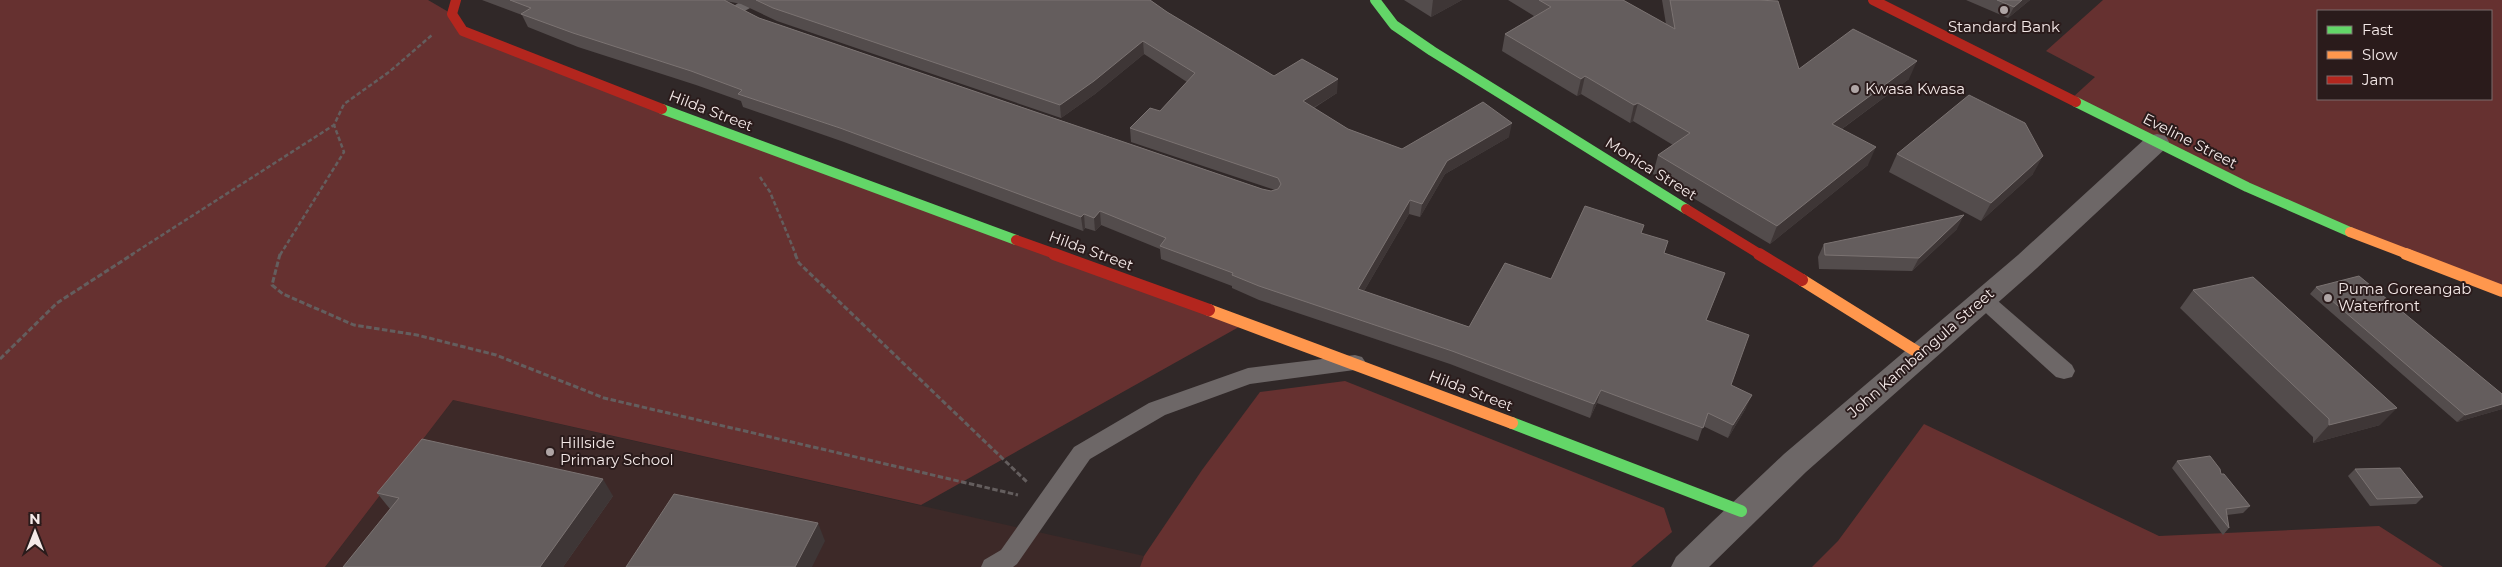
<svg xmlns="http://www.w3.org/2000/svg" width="2502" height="567" font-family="Montserrat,sans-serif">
<rect width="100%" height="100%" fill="#302828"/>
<!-- built -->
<polygon fill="#3d2928" points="453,400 1144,556 1140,567 325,567"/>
<!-- green -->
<g fill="#663130" fill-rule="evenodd">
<polygon points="0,0 428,0 452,14 463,31 1246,323 921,505 453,400 325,567 0,567"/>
<path d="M2103,0H2502V291L2356,234L2072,98L2095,77L2046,51ZM2318,11H2491V99H2318Z"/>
<polygon points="1345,381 1664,508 1672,532 1631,567 1140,567 1144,556 1202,470 1260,392"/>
<polygon points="1924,424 2159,536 2379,526 2443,567 1812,567 1838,541"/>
</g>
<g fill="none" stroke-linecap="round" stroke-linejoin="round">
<!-- path-far1 -->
<g stroke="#645e5e" stroke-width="2.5" stroke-dasharray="4.5 2.5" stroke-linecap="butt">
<polyline points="760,177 770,192 796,255"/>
<polyline points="131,255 334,125 344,104 389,72 432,35"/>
<polyline points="280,255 344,152 334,125"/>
</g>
<!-- path -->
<g stroke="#645e5e" stroke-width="3" stroke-dasharray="5.5 2.5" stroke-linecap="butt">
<polyline points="280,254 272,285 283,294 354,325 417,335 496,355 604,398 1018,495"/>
<polyline points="795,254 799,263 1027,482"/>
<polyline points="0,359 57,303 133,254"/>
</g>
<!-- lane -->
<g fill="#6d6767" fill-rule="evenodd">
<polygon points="743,0 764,0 743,12 731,12 729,9"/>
<polygon points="1984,293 1991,295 2072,365 2075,371 2072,377 2064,379 2056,377 1977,305 1974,300 1977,295"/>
<polygon points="1355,355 1362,357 1366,363 1362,369 1250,384 1165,415 1090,459 1017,564 1013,567 981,567 984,560 1001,550 1074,447 1149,403 1248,368"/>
</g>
<!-- street -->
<polygon fill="#6d6767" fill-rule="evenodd" points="2157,134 2166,136 2169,142 2166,148 2037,268 1806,472 1709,567 1671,567 1676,557 1712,522 1784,454 2018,255 2148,136"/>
<!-- fast-far1 -->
<g stroke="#63d668" stroke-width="10">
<polyline points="1375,0 1394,25 1432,51 1686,209"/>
<polyline points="2076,102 2247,187 2350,232"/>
<polyline points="662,109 1016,240"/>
</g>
<!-- fast -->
<polyline stroke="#63d668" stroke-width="12" points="1512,423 1741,511"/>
<!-- slow-far1 -->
<polyline stroke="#ff974d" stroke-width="10" points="2350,232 2410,255"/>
<!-- slow -->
<g stroke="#ff974d" stroke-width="12">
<polyline points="2406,254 2502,291"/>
<polyline points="1802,280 1919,353"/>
<polyline points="1209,310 1512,423"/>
</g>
<!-- jam-far1 -->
<g stroke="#b3261e" stroke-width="10">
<polyline points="456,0 452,14 463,31 662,109"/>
<polyline points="1873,0 2076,102"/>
<polyline points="1686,209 1761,255"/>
<polyline points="1016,240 1058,255"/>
</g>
<!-- jam -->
<g stroke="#b3261e" stroke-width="12">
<polyline points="1054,254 1209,310"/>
<polyline points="1759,254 1802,280"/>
</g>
</g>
<!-- wall -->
<g fill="#534c4c" fill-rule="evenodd">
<path d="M482,0H1150L1167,12L1274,76L1337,93L1314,108L1348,129L1402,149L1509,137L1445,174L1420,217L1409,214L1364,291L1469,327L1551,279L1642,233L1665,253L1720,286L1706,321L1731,385L1746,408L1728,438L1703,426L1698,441L1597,403L1590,418L1450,364L1259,300L1232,288V286L1161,259L1160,249L1101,225L1095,231L1085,228L1083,231L844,142L743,107L741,101L696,85L578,47L528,27L522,15ZM726,1L741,4L777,21L1061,118L1095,94L1144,54L1187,82L1160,111L1130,128L1131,142L1275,190L1271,191L1262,189L759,18Z"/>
<polygon points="1404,0 1462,0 1431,17"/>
<polygon points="1508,0 1623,0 1666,24 1662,0 1757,0 1799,69 1909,79 1842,129 1868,165 1770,244 1653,174 1658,155 1673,145 1633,121 1630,123 1581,94 1577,96 1502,51 1505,34 1534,16"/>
<polygon points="1966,0 2030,0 2008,18"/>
<polygon points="1897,154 2033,174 1981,221 1889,172"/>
<polygon points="1957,229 1912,271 1819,269 1818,257 1824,244"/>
<polygon points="2316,287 2502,394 2502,409 2457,422 2310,294"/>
<polygon points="2193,290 2380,425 2313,443 2313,437 2180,308"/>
<polygon points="2177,461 2221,474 2250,506 2243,513 2227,515 2229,528 2223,535 2172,468"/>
<polygon points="2355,469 2423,497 2416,504 2370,506 2348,476"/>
<polygon points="377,493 613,496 563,567 343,567 390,509"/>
</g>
<!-- shaded-wall -->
<g fill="#3e3636">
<polygon points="1433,0 1462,0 1431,17"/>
<polygon points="2022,0 2030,0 2008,18 2014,7"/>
<polygon points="1143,41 1144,54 1095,94 1061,118 1060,105"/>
<polygon points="1917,61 1909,79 1824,142 1832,124"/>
<polygon points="1585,76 1581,94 1577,96 1581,79"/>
<polygon points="1338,79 1337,93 1303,114 1303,101"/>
<polygon points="1638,103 1633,121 1630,123 1634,105"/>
<polygon points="1512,123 1509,137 1445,174 1420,217 1422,204 1447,161"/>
<polygon points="1876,147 1868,165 1770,244 1777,226"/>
<polygon points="2043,156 2033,174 1981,221 1991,203"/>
<polygon points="1410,200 1409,214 1357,303 1358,289"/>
<polygon points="1100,211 1101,225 1095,231 1094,218"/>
<polygon points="1084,214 1085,228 1083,231 1081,217"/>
<polygon points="1964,215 1957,229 1912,271 1919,258"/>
<polygon points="1601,390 1597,403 1590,418 1594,404"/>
<polygon points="1752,395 1746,408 1728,438 1733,425"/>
<polygon points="2502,404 2502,409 2457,422 2465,415"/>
<polygon points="2397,408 2380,425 2313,443 2329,425"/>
<polygon points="603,479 613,496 563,567 540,567"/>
<polygon points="818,523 825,541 812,567 795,567"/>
</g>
<!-- building -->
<g fill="#645d5d" stroke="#7b7372">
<polygon points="510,0 724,0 759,18 1262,189 1271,191 1278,189 1281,184 1278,178 1130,128 1150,108 1160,111 1195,73 1143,41 1094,81 1060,105 773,8 756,0 1150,0 1167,12 1274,76 1302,59 1338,79 1303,101 1348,129 1402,149 1483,102 1512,123 1447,161 1422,204 1410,200 1358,289 1469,327 1505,263 1551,279 1585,206 1644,225 1641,233 1668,241 1664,253 1725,273 1706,320 1749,335 1731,385 1752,395 1733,425 1708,413 1703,428 1601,390 1594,404 1452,351 1259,286 1232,275 1233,273 1160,246 1166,238 1100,211 1094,218 1084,214 1081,217 840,128 738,94 742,90 691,71 573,33 521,14 531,8"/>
<polygon points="1539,0 1623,0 1675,29 1670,0 1757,0 1778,1 1799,69 1853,29 1917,61 1832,124 1876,147 1777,226 1658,155 1690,133 1638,103 1634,105 1585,76 1581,79 1505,34 1551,7"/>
<polygon points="1997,0 2022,0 2014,7"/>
<polygon points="1969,95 2025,123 2043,156 1991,203 1897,154"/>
<polygon points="1964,215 1919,258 1825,255 1824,244"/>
<polygon points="2359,276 2502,394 2502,404 2465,415 2316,287"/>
<polygon points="2253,277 2397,408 2329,425 2329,419 2193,290"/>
<polygon points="422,439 603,479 540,567 343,567 399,498 377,493"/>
<polygon points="2210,456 2220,469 2221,474 2224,474 2250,506 2226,509 2229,528 2177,461"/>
<polygon points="2400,468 2423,497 2377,499 2355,469"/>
<polygon points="674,494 818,523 795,567 626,567"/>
</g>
<!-- markers -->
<g fill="#afa5a5" stroke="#2a1b1b" stroke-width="2">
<circle cx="2004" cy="10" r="5"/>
<circle cx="1855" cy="89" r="5"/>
<circle cx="2328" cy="298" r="5"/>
<circle cx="550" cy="452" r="5"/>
</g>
<g text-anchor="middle" stroke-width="4" stroke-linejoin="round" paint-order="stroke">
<!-- poi labels -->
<g font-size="15" fill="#f4e9e8" stroke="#2a1b1b" text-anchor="start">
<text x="2004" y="32" text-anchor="middle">Standard Bank</text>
<text x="1865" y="94">Kwasa Kwasa</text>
<text x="2338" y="294">Puma Goreangab<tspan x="2338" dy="17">Waterfront</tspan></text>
<text x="560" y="448">Hillside<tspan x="560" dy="17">Primary School</tspan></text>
</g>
<!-- street labels -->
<g font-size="15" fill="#f4e9e8" stroke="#2a1b1b">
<text transform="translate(711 111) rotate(21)" y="5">Hilda Street</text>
<text transform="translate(2190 141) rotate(27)" y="5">Eveline Street</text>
<text transform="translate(1651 169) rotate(32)" y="5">Monica Street</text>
<text transform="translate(1091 251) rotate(20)" y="5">Hilda Street</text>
<text transform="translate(1921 353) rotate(-41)" y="5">John Kambangula Street</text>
<text transform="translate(1471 391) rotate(21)" y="5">Hilda Street</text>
</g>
</g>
<!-- legend -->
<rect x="2317" y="10" width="175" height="90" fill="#2a1b1b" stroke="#7b6d6d"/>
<rect x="2327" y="26" width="25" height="8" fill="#63d668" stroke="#7b6d6d"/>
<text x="2362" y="35" font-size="15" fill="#f4e9e8">Fast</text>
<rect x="2327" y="51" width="25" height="8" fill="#ff974d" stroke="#7b6d6d"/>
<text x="2362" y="60" font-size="15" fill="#f4e9e8">Slow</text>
<rect x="2327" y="76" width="25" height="8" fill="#b3261e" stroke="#7b6d6d"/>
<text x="2362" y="85" font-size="15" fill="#f4e9e8">Jam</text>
<!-- north arrow -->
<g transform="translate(35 532)" stroke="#2a1b1b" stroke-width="4" paint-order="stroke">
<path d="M0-4L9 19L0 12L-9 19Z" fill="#f4e9e8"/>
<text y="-8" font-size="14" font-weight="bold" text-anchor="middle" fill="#f4e9e8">N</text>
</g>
</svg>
